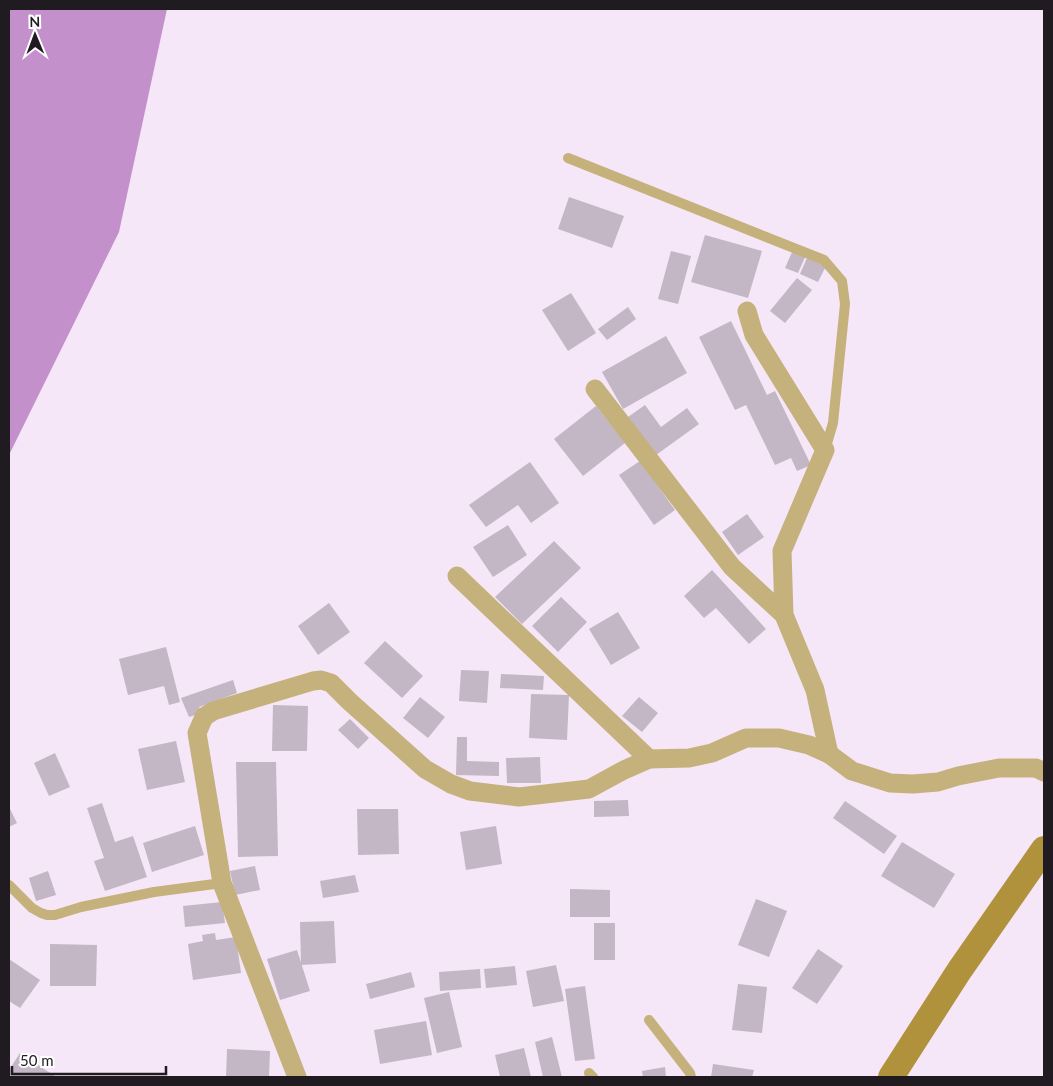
<svg xmlns="http://www.w3.org/2000/svg" width="1053" height="1086" font-family="Lato,sans-serif">
<rect width="100%" height="100%" fill="#f5e7f7"/>
<!-- water -->
<polygon fill="#c490cc" points="9,9 167,9 119,232 9,455"/>
<!-- building -->
<g fill="#c3b6c5">
<polygon points="569,197 624,216 612,248 558,229"/>
<polygon points="705,235 762,251 748,298 691,282"/>
<polygon points="793,250 806,255 798,273 785,268"/>
<polygon points="671,251 691,256 678,304 658,299"/>
<polygon points="807,258 826,266 818,282 800,274"/>
<polygon points="797,278 812,290 785,323 770,311"/>
<polygon points="571,293 596,333 568,351 542,310"/>
<polygon points="628,307 636,319 607,340 598,329"/>
<polygon points="731,321 767,395 775,391 811,465 797,471 791,458 775,465 746,405 735,410 699,337"/>
<polygon points="666,336 687,373 623,409 602,372"/>
<polygon points="645,405 661,427 687,408 699,424 656,455 628,417"/>
<polygon points="596,406 625,443 583,476 554,439"/>
<polygon points="640,461 675,510 654,525 619,475"/>
<polygon points="530,462 559,503 531,523 518,505 486,527 469,505"/>
<polygon points="747,514 764,537 738,555 722,532"/>
<polygon points="508,525 527,555 493,577 473,547"/>
<polygon points="554,541 581,568 522,624 495,597"/>
<polygon points="712,570 766,629 749,644 716,608 704,618 684,596"/>
<polygon points="561,597 587,622 558,652 532,626"/>
<polygon points="329,603 350,632 318,655 298,626"/>
<polygon points="618,612 640,648 611,665 589,629"/>
<polygon points="385,641 423,676 402,698 364,663"/>
<polygon points="166,647 180,702 169,705 164,686 128,695 119,659"/>
<polygon points="461,670 489,671 487,703 459,701"/>
<polygon points="501,674 544,676 543,690 500,688"/>
<polygon points="233,680 237,693 199,707 202,713 189,717 181,698"/>
<polygon points="531,694 569,695 567,740 529,738"/>
<polygon points="420,697 445,717 428,738 403,718"/>
<polygon points="639,697 658,713 642,732 622,716"/>
<polygon points="273,705 308,706 307,751 272,751"/>
<polygon points="350,719 369,738 358,749 338,730"/>
<polygon points="457,737 467,737 467,761 499,762 499,776 456,775"/>
<polygon points="176,741 185,782 147,790 138,749"/>
<polygon points="55,753 70,787 49,796 34,763"/>
<polygon points="540,757 541,783 507,783 506,758"/>
<polygon points="236,762 276,762 278,856 238,857"/>
<polygon points="628,800 629,816 594,817 594,801"/>
<polygon points="845,801 897,836 884,854 833,818"/>
<polygon points="102,803 115,842 133,836 147,877 105,891 94,861 104,858 87,808"/>
<polygon points="9,807 17,823 9,827"/>
<polygon points="357,809 398,809 399,854 358,855"/>
<polygon points="195,826 204,855 152,872 143,843"/>
<polygon points="496,826 502,864 466,870 460,832"/>
<polygon points="902,842 955,874 934,908 881,876"/>
<polygon points="255,866 260,890 235,895 230,871"/>
<polygon points="48,871 56,895 36,901 29,878"/>
<polygon points="355,875 359,892 323,898 320,881"/>
<polygon points="570,889 610,890 610,917 570,917"/>
<polygon points="756,899 787,911 769,957 738,945"/>
<polygon points="222,902 225,923 185,927 183,906"/>
<polygon points="334,921 336,963 301,965 300,922"/>
<rect x="594" y="923" width="21" height="37"/>
<polygon points="215,933 216,940 236,937 241,973 193,980 188,944 203,941 202,935"/>
<polygon points="50,944 97,945 96,986 50,986"/>
<polygon points="818,949 843,966 817,1004 792,988"/>
<polygon points="297,950 310,991 280,1000 267,959"/>
<polygon points="9,959 40,980 20,1008 9,1001"/>
<polygon points="556,965 564,1001 533,1007 526,971"/>
<polygon points="515,966 517,985 486,988 484,969"/>
<polygon points="480,969 481,988 440,991 439,972"/>
<polygon points="411,972 415,987 370,999 366,984"/>
<polygon points="738,984 767,987 762,1033 732,1030"/>
<polygon points="585,986 595,1059 575,1061 565,989"/>
<polygon points="449,992 462,1047 437,1053 424,998"/>
<polygon points="426,1021 432,1055 380,1064 374,1030"/>
<polygon points="552,1037 562,1077 543,1077 535,1042"/>
<polygon points="524,1048 531,1077 500,1077 495,1055"/>
<polygon points="227,1049 270,1051 269,1077 226,1077"/>
<polygon points="20,1053 56,1077 9,1077 9,1070"/>
<polygon points="713,1064 754,1070 752,1077 711,1077"/>
<polygon points="665,1067 666,1077 643,1077 642,1071"/>
</g>
<g fill="none" stroke-linecap="round" stroke-linejoin="round">
<!-- service -->
<g stroke="#c5b17c" stroke-width="10">
<polyline points="568,158 824,260 842,281 845,304 833,423 825,450"/>
<polyline points="9,885 32,908 41,913 47,915 55,915 81,907 154,892 222,883"/>
<polyline points="649,1020 690,1073 691,1077"/>
<polyline points="589,1073 593,1077"/>
</g>
<!-- minor -->
<g stroke="#c5b17c" stroke-width="19">
<polyline points="747,311 754,335 825,450 782,551 784,615 815,690 829,754"/>
<polyline points="595,389 732,567 784,615"/>
<polyline points="457,576 649,759"/>
<polyline points="297,1077 222,883 197,733 204,717 213,711 313,681 321,680 331,683 349,701 425,769 451,784 470,791 519,797 589,789 624,770 649,759 689,758 712,753 746,738 779,738 809,745 829,754 852,771 890,783 913,784 938,782 958,776 999,768 1036,768 1044,772"/>
</g>
<!-- secondary -->
<polyline stroke="#b1923c" stroke-width="26" points="891,1077 959,971 1044,849"/>
</g>
<!-- border -->
<rect width="1053" height="1086" fill="none" stroke="#1f1b20" stroke-width="20"/>
<!-- north arrow -->
<g transform="translate(35 35) rotate(359)" stroke="#ffffff" stroke-width="4" paint-order="stroke">
<path d="M0-4L9 19L0 12L-9 19Z" fill="#1f1b20"/>
<text y="-8" font-size="14" font-weight="bold" text-anchor="middle" fill="#1f1b20">N</text>
</g>
<!-- scale -->
<path d="M12 1066v8h154v-8" fill="none" stroke="#1f1b20" stroke-width="2.5"/>
<text x="20" y="1066" font-size="15" fill="#1f1b20" stroke="#ffffff" stroke-width="4" paint-order="stroke">50 m</text>
</svg>
